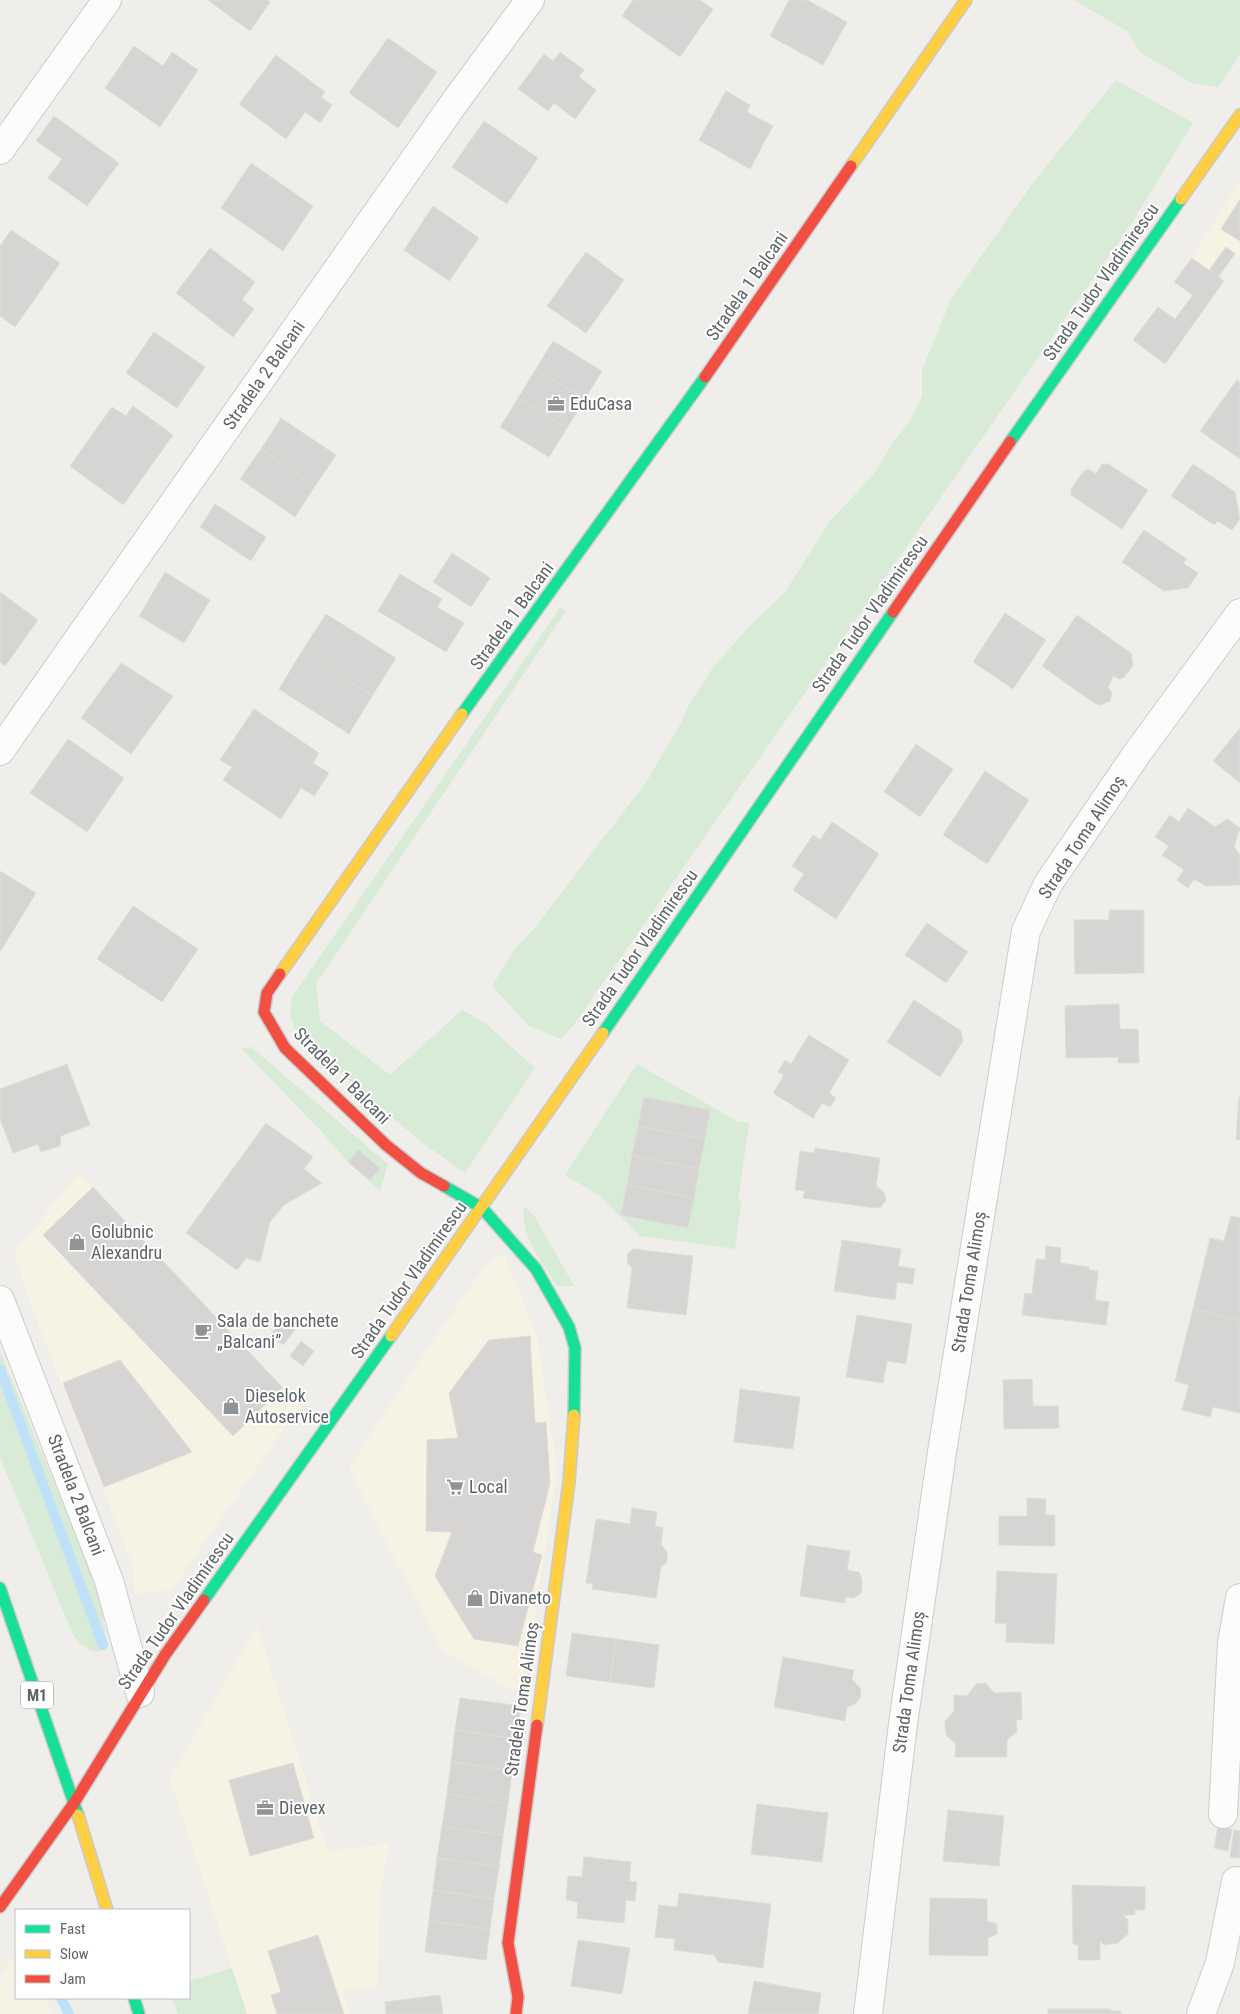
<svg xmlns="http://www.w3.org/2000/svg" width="1240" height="2014" font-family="'Roboto Condensed',sans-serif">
<rect width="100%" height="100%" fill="#efeeea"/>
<!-- commercial -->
<g fill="#f7f3e4">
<polygon points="1240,180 1240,257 1235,254 1218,277 1192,258"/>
<polygon points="79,1173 300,1406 172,1589 135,1594 133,1566 33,1311 14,1253"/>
<polygon points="504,1255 537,1336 557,1471 523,1695 443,1652 349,1468 412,1371 478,1276 492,1260"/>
<polygon points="257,1626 328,1851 389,1844 380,1894 377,1988 343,1990 349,2014 247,2014 170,1779"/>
<polygon points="16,1952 16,1998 47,1998 52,2014 0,2014 0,1975"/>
</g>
<!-- green -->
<g fill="#d8ebd6">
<polygon points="1074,0 1240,0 1240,55 1218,87 1192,83 1140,52 1127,31"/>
<polygon points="1116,80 1193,123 1133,221 576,1022 561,1039 529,1026 492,986 515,948 533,930 647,781 681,723 690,703 712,669 747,629 785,592 830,521 874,474 894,441 910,421 922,396 922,370 951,299 1035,180"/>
<polygon points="560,608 566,611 316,984 320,1021 390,1075 462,1010 484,1022 535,1068 465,1173 420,1141 298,1037 290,1014 292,997"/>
<polygon points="251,1047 388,1164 380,1191 348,1162 319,1129 241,1048"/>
<polygon points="637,1064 737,1121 749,1123 738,1201 741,1201 735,1249 640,1236 600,1196 565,1175"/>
<path d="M524,1206L535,1217L574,1286H557C541,1261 520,1236 524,1206Z"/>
<path d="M0,1351L98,1590L108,1647C94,1658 82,1647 73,1635L0,1457Z"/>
<polygon points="232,1968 247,2014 178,2014 172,1998 189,1998 189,1981"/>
</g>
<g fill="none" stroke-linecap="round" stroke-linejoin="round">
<!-- stream -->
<g stroke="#bfe0f9" stroke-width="10">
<polyline points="0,1369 103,1645"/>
<polyline points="61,1998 69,2014"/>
</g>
</g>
<!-- building -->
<g fill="#d6d5d3" stroke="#deddd9">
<polygon points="208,0 267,0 270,2 250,31"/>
<polygon points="633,0 700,0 713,9 680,57 622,16"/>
<polygon points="789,0 807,0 847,22 823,65 770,36"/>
<polygon points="388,38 437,72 398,128 349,93"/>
<polygon points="134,46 163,66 172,52 198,70 160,127 105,88"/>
<polygon points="560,52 584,70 579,77 596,90 575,119 554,103 548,111 518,89 544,54 553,61"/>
<polygon points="276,55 325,92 321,97 332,105 320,123 305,112 286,139 239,104"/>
<polygon points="726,91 750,105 747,112 773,126 750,169 699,140"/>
<polygon points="54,116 119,163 87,206 48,178 62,159 36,141"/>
<polygon points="484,121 538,158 507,204 452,167"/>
<polygon points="251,163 313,206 283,251 221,208"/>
<polygon points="1240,199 1240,241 1221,229"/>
<polygon points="433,206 479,238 449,281 404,250"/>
<polygon points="11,230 60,263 15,327 0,316 0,246"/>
<polygon points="1226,247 1235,254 1218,277 1209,270"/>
<polygon points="210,248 255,282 242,300 254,309 233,337 176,293"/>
<polygon points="586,252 624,280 586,333 547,306"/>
<polygon points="1192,258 1224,281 1165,364 1133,340 1158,307 1175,319 1193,295 1174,282"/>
<polygon points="154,332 205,367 177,408 126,373"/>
<polygon points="553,341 602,371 585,399 536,369"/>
<polygon points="536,369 585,399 567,428 518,398"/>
<polygon points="1237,380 1240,382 1240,459 1200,431"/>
<polygon points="518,398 567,428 549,457 500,427"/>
<polygon points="133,406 173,435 123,505 70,466 112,407 126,416"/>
<polygon points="281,418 336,455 315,486 261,449"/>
<polygon points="261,449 315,486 295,517 240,479"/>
<polygon points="1102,464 1108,464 1148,490 1122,529 1071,495 1071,489 1083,472 1088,469 1096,474"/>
<polygon points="1193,464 1235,492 1240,519 1232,530 1218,521 1214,525 1171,496"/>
<polygon points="215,504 266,537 251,561 200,527"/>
<polygon points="1144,530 1187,559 1183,563 1198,573 1188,588 1164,591 1122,562"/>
<polygon points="452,553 490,578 471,607 433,582"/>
<polygon points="165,572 210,600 184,643 139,616"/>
<polygon points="400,574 442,599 437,607 464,623 446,652 378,611"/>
<polygon points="0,592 38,620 5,666 0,662"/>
<polygon points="1005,613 1046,640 1013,689 973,662"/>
<polygon points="326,614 396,658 372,696 302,651"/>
<polygon points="1077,615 1131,653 1133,666 1123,678 1119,679 1113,676 1108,688 1112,692 1110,701 1101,705 1094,703 1042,666"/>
<polygon points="302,651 372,696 349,734 279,689"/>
<polygon points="121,663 173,696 131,754 81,718"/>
<polygon points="254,709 319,753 313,763 329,773 314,796 301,788 281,819 223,780 232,767 220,760"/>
<polygon points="1240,728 1240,783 1213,761"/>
<polygon points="68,739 124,778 87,832 30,793"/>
<polygon points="916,744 953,769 920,817 884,792"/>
<polygon points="985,771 1029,800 987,864 943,835"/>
<polygon points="1188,808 1215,827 1227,819 1240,828 1234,847 1240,855 1240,885 1206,886 1194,879 1188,888 1177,880 1184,870 1162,855 1169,846 1155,837 1170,815 1179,822"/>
<polygon points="832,822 879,854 836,919 793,890 804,874 792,866 813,835 820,840"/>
<polygon points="0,871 36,893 0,952"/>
<polygon points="133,906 198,949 162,1002 97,959"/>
<polygon points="1109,910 1144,910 1144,973 1075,974 1074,920 1109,920"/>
<polygon points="927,923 968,952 946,983 905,955"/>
<polygon points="914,1000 961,1031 963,1041 940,1077 887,1042"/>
<polygon points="1119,1004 1120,1029 1138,1029 1139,1063 1118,1063 1118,1057 1066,1058 1065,1006"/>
<polygon points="809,1035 849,1060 829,1093 836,1098 830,1107 822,1103 813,1118 773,1093 784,1075 778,1072 785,1060 791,1064"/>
<polygon points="67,1064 90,1125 61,1136 60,1146 41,1152 38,1144 13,1153 0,1119 0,1089"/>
<polygon points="644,1097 710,1110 705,1139 638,1126"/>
<polygon points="1239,1097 1240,1097 1240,1140 1236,1140"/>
<polygon points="266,1123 313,1157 304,1169 322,1183 284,1205 270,1222 260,1262 246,1258 237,1270 186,1233"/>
<polygon points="638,1126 705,1139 699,1169 632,1156"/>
<polygon points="815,1148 880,1158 876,1186 884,1192 886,1200 881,1207 875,1208 803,1198 805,1191 795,1190 800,1151 814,1153"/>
<polygon points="358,1150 380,1168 370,1180 348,1162"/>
<polygon points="632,1156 699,1169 694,1198 627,1185"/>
<polygon points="627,1185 694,1198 688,1228 621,1215"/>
<polygon points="93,1187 283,1388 233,1436 43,1235"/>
<polygon points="1231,1216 1240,1218 1240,1321 1193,1309 1210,1238 1224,1241"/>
<polygon points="842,1240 901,1249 898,1266 915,1269 913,1284 897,1282 895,1300 834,1291"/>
<polygon points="1046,1246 1061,1248 1060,1263 1089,1267 1089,1270 1098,1271 1095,1300 1109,1302 1106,1325 1022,1315 1025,1293 1032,1294 1036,1259 1045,1260"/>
<polygon points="633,1249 693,1256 686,1315 627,1308 632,1268 627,1262 628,1253"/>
<polygon points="1193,1309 1240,1321 1240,1413 1213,1407 1210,1417 1182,1410 1189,1385 1175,1381"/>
<polygon points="857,1315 912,1324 906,1364 887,1361 883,1383 846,1377"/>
<polygon points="282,1320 295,1330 283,1345 270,1335"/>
<polygon points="530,1336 535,1423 546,1422 550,1483 533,1552 542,1555 518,1646 474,1639 435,1576 452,1532 426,1531 427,1440 458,1438 449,1393 489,1340"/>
<polygon points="301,1341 314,1351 303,1366 290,1356"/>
<polygon points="120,1360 192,1452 104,1487 63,1383"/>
<polygon points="1032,1379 1033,1406 1058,1406 1059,1428 1004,1429 1003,1380"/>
<polygon points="740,1389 800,1397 793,1449 734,1442"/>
<polygon points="1027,1498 1046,1499 1045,1515 1055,1515 1055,1546 999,1545 999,1516 1027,1516"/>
<polygon points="632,1508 657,1512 655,1526 663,1528 661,1544 667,1552 667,1562 661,1567 656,1598 592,1589 593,1584 586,1583 596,1519 630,1524"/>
<polygon points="807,1545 850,1551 847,1570 859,1572 862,1580 861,1593 854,1598 845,1597 845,1603 800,1596"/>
<polygon points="997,1571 1057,1574 1054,1644 1006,1642 1007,1624 995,1623"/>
<polygon points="572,1633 616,1639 610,1682 566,1676"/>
<polygon points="616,1639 659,1645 654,1688 610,1682"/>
<polygon points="783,1657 854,1670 852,1679 861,1689 860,1698 855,1704 847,1707 845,1721 774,1707"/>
<polygon points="986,1683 994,1693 1021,1692 1022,1720 1016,1720 1017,1732 1007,1740 1007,1757 955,1757 956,1744 946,1735 945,1721 954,1711 954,1695 967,1696 976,1684"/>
<polygon points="460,1698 521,1706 517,1739 455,1730"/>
<polygon points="455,1730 517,1739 512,1771 451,1762"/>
<polygon points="451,1762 512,1771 508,1804 447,1794"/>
<polygon points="293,1763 314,1838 250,1856 229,1780"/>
<polygon points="447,1794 508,1804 503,1835 442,1827"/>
<polygon points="757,1804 828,1813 822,1862 751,1854"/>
<polygon points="948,1810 1004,1816 999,1866 943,1861"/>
<polygon points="442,1827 503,1835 499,1867 437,1858"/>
<polygon points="1218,1827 1232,1829 1228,1851 1214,1848"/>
<polygon points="1234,1830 1240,1831 1240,1858 1230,1857"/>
<polygon points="584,1857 631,1862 629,1881 637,1882 635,1901 626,1900 624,1923 577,1918 578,1902 566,1900 568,1876 582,1877"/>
<polygon points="437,1858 499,1867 494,1899 433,1890"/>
<polygon points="1072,1885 1145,1887 1145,1910 1135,1910 1135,1915 1123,1915 1128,1920 1128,1934 1118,1943 1104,1945 1100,1941 1100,1960 1078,1960 1078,1945 1073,1944"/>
<polygon points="433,1890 494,1899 490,1929 429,1921"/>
<polygon points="679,1893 771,1904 763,1968 718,1962 714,1955 674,1950 675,1939 655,1937 659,1905 677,1907"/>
<polygon points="930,1898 987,1899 987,1921 997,1924 997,1934 988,1938 988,1956 929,1955"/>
<polygon points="429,1921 490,1929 486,1960 425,1952"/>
<polygon points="318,1935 344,2014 277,2014 271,1995 281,1992 268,1951"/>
<polygon points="578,1940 630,1948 622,1994 571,1986"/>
<polygon points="754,1981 821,1993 818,2014 748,2014"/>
<polygon points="440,1995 443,2014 386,2014 385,2002"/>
<polygon points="1048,2009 1111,2009 1111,2011 1121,2011 1121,2014 1048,2014"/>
</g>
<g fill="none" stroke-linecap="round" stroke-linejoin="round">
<!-- street casing -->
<g stroke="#cbcccc" stroke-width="30">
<g id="street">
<polyline points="0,150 107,0"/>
<polyline points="0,751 452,106 530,0"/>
<polyline points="0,1300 109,1581 140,1693"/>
<polyline points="1223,1814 1232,1643 1240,1598"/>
<polyline points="868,2014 903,1724 942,1452 1026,931 1048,884 1138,752 1240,613"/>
<polyline points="1201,2014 1220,1963 1236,1881"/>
</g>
</g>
<!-- fast casing -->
<g stroke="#cacacb" stroke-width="14">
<g id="fast">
<polyline points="1010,442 1181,199"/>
<polyline points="462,714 705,377"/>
<polyline points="603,1033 893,612"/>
<polyline points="444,1186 482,1208 536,1269 569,1327 575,1348 574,1415"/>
<polyline points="0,1588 78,1815"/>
<polyline points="204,1600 391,1336"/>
<polyline points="134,1998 139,2014"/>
</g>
</g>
<!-- slow casing -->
<g stroke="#cacacb" stroke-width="14">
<g id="slow">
<polyline points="851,166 966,0"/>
<polyline points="1181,199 1240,115"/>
<polyline points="280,974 462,714"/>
<polyline points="391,1336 603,1033"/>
<polyline points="537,1725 569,1482 574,1415"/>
<polyline points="78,1815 107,1910"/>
</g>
</g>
<!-- jam casing -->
<g stroke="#cacacb" stroke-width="14">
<g id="jam">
<polyline points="705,377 851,166"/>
<polyline points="893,612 1010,442"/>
<polyline points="280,974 267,993 264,1012 285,1048 386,1145 421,1173 444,1186"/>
<polyline points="74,1803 165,1655 204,1600"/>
<polyline points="0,1907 74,1803"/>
<polyline points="516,2014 518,1997 508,1943 537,1725"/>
</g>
</g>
<!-- street -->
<use href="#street" stroke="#fdfcfc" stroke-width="28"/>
<!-- fast -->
<use href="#fast" stroke="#16e098" stroke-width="11"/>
<!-- slow -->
<use href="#slow" stroke="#ffcf43" stroke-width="11"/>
<!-- jam -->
<use href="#jam" stroke="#f24e42" stroke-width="11"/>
</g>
<!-- icons -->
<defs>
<g id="office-bare" transform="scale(1.35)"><path d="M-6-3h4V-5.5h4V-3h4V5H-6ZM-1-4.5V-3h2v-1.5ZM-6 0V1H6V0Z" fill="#919496" stroke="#fff" stroke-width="2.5" paint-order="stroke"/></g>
<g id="shop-bare" transform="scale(1.35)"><path d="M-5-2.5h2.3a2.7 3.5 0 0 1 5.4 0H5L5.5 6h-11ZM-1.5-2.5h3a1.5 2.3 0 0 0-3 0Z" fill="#919496" stroke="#fff" stroke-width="2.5" paint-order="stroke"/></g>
<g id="cafe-bare" transform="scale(1.35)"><path d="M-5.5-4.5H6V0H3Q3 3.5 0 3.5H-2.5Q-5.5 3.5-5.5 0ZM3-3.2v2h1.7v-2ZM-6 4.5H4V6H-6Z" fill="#919496" stroke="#fff" stroke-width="2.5" paint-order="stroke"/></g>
<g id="supermarket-bare" transform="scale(1.35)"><path d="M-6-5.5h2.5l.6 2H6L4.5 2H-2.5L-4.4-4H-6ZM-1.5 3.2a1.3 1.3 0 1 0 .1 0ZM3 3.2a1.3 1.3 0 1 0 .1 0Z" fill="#919496" stroke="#fff" stroke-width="2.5" paint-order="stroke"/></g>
</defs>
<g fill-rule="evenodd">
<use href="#office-bare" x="556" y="404"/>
<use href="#shop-bare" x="77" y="1242"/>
<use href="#cafe-bare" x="203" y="1331"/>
<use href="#shop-bare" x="231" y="1406"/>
<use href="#supermarket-bare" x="455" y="1487"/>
<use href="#shop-bare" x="475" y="1598"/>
<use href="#office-bare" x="265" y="1808"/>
</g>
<g text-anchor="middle" stroke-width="4" stroke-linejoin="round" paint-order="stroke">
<!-- shield labels -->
<rect fill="#fff" stroke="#8f9295" stroke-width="1" x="21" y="1681.5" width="32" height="27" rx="4"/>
<g font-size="16" font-weight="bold" fill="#5f6368">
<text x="37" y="1701">M1</text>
</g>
<!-- street labels -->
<g font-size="18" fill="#5f6368" stroke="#fff">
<text transform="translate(1101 282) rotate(-55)" y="6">Strada Tudor Vladimirescu</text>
<text transform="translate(747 286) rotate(-55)" y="6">Stradela 1 Balcani</text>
<text transform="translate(264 375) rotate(-55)" y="6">Stradela 2 Balcani</text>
<text transform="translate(870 614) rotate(-55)" y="6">Strada Tudor Vladimirescu</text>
<text transform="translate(512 616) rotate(-54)" y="6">Stradela 1 Balcani</text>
<text transform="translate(1082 837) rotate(-57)" y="6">Strada Toma Alimoș</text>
<text transform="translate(640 948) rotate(-55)" y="6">Strada Tudor Vladimirescu</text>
<text transform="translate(342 1076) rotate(45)" y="6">Stradela 1 Balcani</text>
<text transform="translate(409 1280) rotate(-55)" y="6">Strada Tudor Vladimirescu</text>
<text transform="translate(969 1282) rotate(-81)" y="6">Strada Toma Alimoș</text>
<text transform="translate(76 1495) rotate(69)" y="6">Stradela 2 Balcani</text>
<text transform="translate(176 1611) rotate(-55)" y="6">Strada Tudor Vladimirescu</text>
<text transform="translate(909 1682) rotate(-82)" y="6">Strada Toma Alimoș</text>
<text transform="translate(522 1699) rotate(-82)" y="6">Stradela Toma Alimoș</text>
</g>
<!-- poi labels -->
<g font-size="18" fill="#5f6368" stroke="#fff" text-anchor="start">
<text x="570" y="410">EduCasa</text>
<text x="91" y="1238">Golubnic<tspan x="91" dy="21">Alexandru</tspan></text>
<text x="217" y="1327">Sala de banchete<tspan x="217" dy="21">„Balcani”</tspan></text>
<text x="245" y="1402">Dieselok<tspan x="245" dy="21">Autoservice</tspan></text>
<text x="469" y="1493">Local</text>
<text x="489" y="1604">Divaneto</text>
<text x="279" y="1814">Dievex</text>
</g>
</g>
<!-- legend -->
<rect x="15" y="1909" width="175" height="90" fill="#ffffff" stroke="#bfc1c3"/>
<rect x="25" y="1925" width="25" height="8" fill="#16e098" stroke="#bfc1c3"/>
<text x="60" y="1934" font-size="15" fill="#5f6368">Fast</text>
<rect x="25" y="1950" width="25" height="8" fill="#ffcf43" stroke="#bfc1c3"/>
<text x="60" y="1959" font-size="15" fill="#5f6368">Slow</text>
<rect x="25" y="1975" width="25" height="8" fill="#f24e42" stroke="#bfc1c3"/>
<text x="60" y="1984" font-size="15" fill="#5f6368">Jam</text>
</svg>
